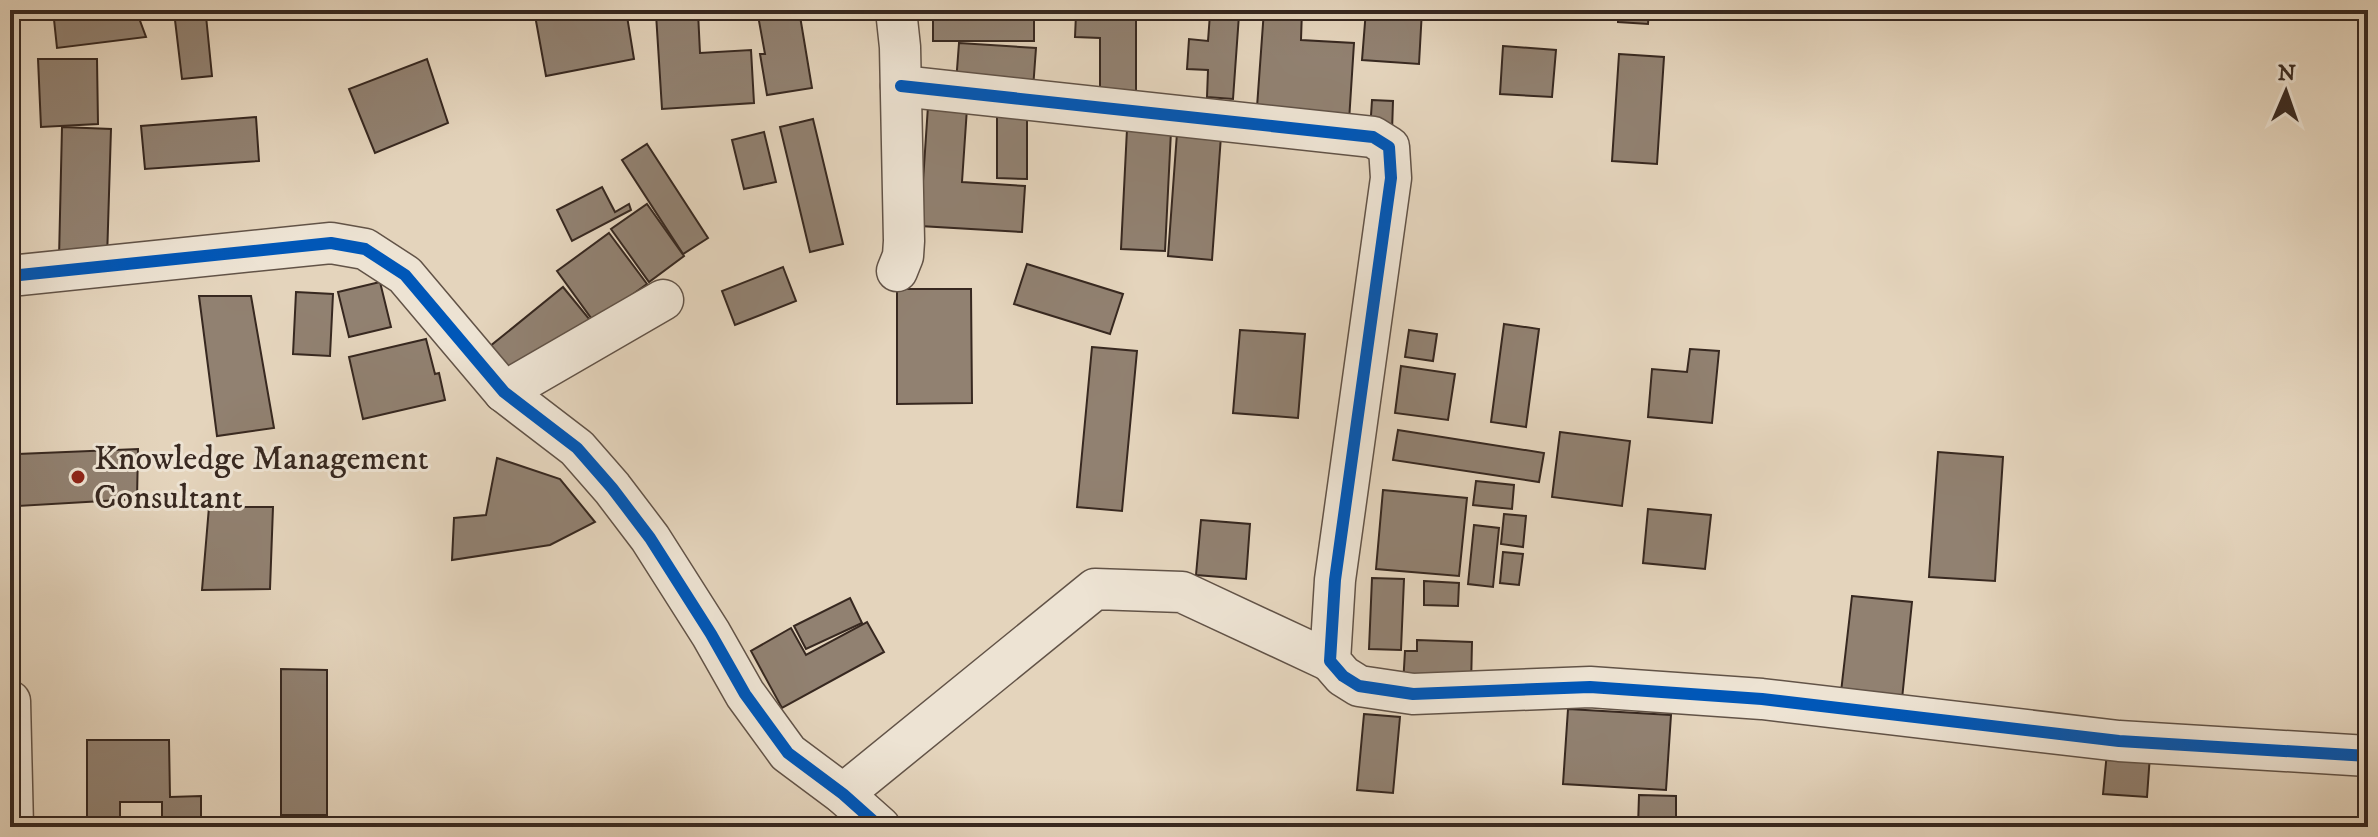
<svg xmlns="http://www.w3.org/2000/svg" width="2378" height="837" font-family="'IM FELL DW Pica',serif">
<rect width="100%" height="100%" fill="#e4d4bc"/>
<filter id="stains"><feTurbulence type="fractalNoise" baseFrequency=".0025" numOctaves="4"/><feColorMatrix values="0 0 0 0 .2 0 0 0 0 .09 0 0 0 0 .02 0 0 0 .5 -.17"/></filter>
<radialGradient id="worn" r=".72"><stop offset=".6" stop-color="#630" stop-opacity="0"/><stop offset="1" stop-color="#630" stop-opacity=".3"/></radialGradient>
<!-- building -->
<g fill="#918171" stroke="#372820" stroke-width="2">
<polygon points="53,10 136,10 146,37 57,48"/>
<polygon points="534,10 626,10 634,59 546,76"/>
<polygon points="757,10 799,10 812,88 767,95 760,54 765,54"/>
<polygon points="1264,10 1302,10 1301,40 1354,43 1349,121 1256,121"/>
<polygon points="1366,10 1422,10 1419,64 1362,60"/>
<polygon points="1618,10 1649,10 1648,24 1618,22"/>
<polygon points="698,12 700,53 751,50 754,103 662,109 656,14"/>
<polygon points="1076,14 1136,15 1136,92 1100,92 1100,38 1075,37"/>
<polygon points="1210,14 1239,15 1233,99 1207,97 1208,70 1187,69 1189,39 1208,41"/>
<rect x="933" y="15" width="101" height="26"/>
<polygon points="206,16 212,76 182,79 175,20"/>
<polygon points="959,43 1036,48 1033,89 956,83"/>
<polygon points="1503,46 1556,50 1552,97 1500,94"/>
<polygon points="1619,54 1664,57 1657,164 1612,161"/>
<polygon points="38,59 97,59 98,124 41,127"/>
<polygon points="427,59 448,123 375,153 349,89"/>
<polygon points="1372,100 1393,101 1392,132 1370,131"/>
<polygon points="928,106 967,108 962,182 1025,186 1022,232 920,226"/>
<polygon points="997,109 1027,109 1027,179 997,178"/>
<polygon points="256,117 259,161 145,169 141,126"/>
<polygon points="813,119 843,244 810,252 780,127"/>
<polygon points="62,127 111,129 107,259 59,258"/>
<polygon points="1127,129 1171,131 1165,251 1121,249"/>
<polygon points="764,132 776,182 744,189 732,140"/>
<polygon points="1177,133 1221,136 1212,260 1168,256"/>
<polygon points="647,144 708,238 683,254 622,160"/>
<polygon points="602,187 615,212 629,204 631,210 572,241 557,210"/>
<polygon points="647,204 684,256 649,282 611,229"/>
<polygon points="609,233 647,284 594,322 557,271"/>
<polygon points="1027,264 1123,294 1110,334 1014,304"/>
<polygon points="783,267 796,301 735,325 722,291"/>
<polygon points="380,282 391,327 349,337 338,292"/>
<polygon points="563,287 590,320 516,380 489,347"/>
<polygon points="897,289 971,289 972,403 897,404"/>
<polygon points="296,292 333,294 330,356 293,354"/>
<polygon points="199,296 251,296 274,428 217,436"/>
<polygon points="1504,324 1539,329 1526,427 1491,422"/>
<polygon points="1240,330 1305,334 1298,418 1233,413"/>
<polygon points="1409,330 1437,334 1433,361 1405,357"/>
<polygon points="426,339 435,374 439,373 445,400 363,419 349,357"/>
<polygon points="1092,347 1137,351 1122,511 1077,507"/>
<polygon points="1690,349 1719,351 1712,423 1648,417 1652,369 1687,372"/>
<polygon points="1401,366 1455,374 1448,420 1395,413"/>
<polygon points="1398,430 1544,453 1539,482 1393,460"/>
<polygon points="1560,432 1630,441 1622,506 1552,497"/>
<polygon points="138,449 137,499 18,506 18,454"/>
<polygon points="1938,452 2003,457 1995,581 1929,577"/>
<polygon points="497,458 560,479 595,522 550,545 452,560 454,518 486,515"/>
<polygon points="1476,481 1514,485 1512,509 1473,505"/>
<polygon points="1383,490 1467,498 1459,576 1376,569"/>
<polygon points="209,507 273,507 270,589 202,590"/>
<polygon points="1648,509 1711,515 1705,569 1643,563"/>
<polygon points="1504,514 1526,516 1523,547 1501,544"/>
<polygon points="1201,520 1250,524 1246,579 1196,575"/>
<polygon points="1474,525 1499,528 1493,587 1468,584"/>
<polygon points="1503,552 1523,554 1519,585 1500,583"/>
<polygon points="1372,578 1404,579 1401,650 1369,649"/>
<polygon points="1424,581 1459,583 1458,606 1424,605"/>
<polygon points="1852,596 1912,602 1902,699 1841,692"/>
<polygon points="850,598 862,623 806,649 794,626"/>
<polygon points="867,622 884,652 782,708 751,651 791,628 806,655"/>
<polygon points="1417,640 1472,642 1471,687 1403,685 1405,651 1417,651"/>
<polygon points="281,669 327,670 327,815 281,815"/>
<polygon points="1568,709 1671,715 1666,790 1563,784"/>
<polygon points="1364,714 1400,717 1393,793 1357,790"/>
<polygon points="87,740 169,740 170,797 201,796 201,820 162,820 162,802 120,802 120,819 87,819"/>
<polygon points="2107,752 2150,755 2147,797 2103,794"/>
<polygon points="1639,795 1676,796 1676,827 1638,827"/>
</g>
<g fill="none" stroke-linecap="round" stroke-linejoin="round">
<!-- street casing -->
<g stroke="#625347" stroke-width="43">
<g id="street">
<polyline points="896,10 900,47 904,241 903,256 897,271"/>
<polyline points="901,86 1373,137 1389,147 1391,178 1335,580 1330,661 1343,676 1359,686 1413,694 1590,687 1762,699 2119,741 2368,756"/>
<polyline points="10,276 331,243 365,249 405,275 504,392 577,448 612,488 650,538 711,634 745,694 788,753 843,794 880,827"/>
<polyline points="504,392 663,300"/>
<polyline points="10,701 13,827"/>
<polyline points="843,794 1095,589 1182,592 1330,661"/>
</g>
</g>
<!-- street -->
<use href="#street" stroke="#ede3d3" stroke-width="40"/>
<!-- cycleway casing -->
<g stroke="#ede3d3" stroke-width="17">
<g id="cycleway">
<polyline points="901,86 1373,137 1389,147 1391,178 1335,580 1330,661 1343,676 1359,686 1413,694 1590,687 1762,699 2119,741 2368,756"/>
<polyline points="10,276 331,243 365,249 405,275 504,392 577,448 612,488 650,538 711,634 745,694 788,753 843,794 880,827"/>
</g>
</g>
<!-- cycleway -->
<use href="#cycleway" stroke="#0057b8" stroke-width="12"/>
</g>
<!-- markers -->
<circle fill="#8f2418" stroke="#ede3d3" stroke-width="3" cx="78" cy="477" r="8"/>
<g text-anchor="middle" stroke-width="6" stroke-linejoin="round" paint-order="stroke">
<!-- poi labels -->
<g font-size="34" fill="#372820" stroke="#ede3d3" text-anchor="start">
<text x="94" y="469">Knowledge Management<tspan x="94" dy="39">Consultant</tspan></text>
</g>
</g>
<!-- margin -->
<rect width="2378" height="837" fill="none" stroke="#e4d4bc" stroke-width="40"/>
<rect x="12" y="12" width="2354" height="813" fill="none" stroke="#372820" stroke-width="4"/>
<rect x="20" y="20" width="2338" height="797" fill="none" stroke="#372820" stroke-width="2"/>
<!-- north arrow -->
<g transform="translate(2286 92) rotate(2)" stroke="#ede3d3" stroke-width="6" paint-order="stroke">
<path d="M0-6L14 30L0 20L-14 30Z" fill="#372820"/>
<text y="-12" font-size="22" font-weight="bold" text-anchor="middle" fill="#372820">N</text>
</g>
<rect width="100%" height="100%" filter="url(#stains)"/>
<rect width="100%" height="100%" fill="url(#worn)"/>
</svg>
